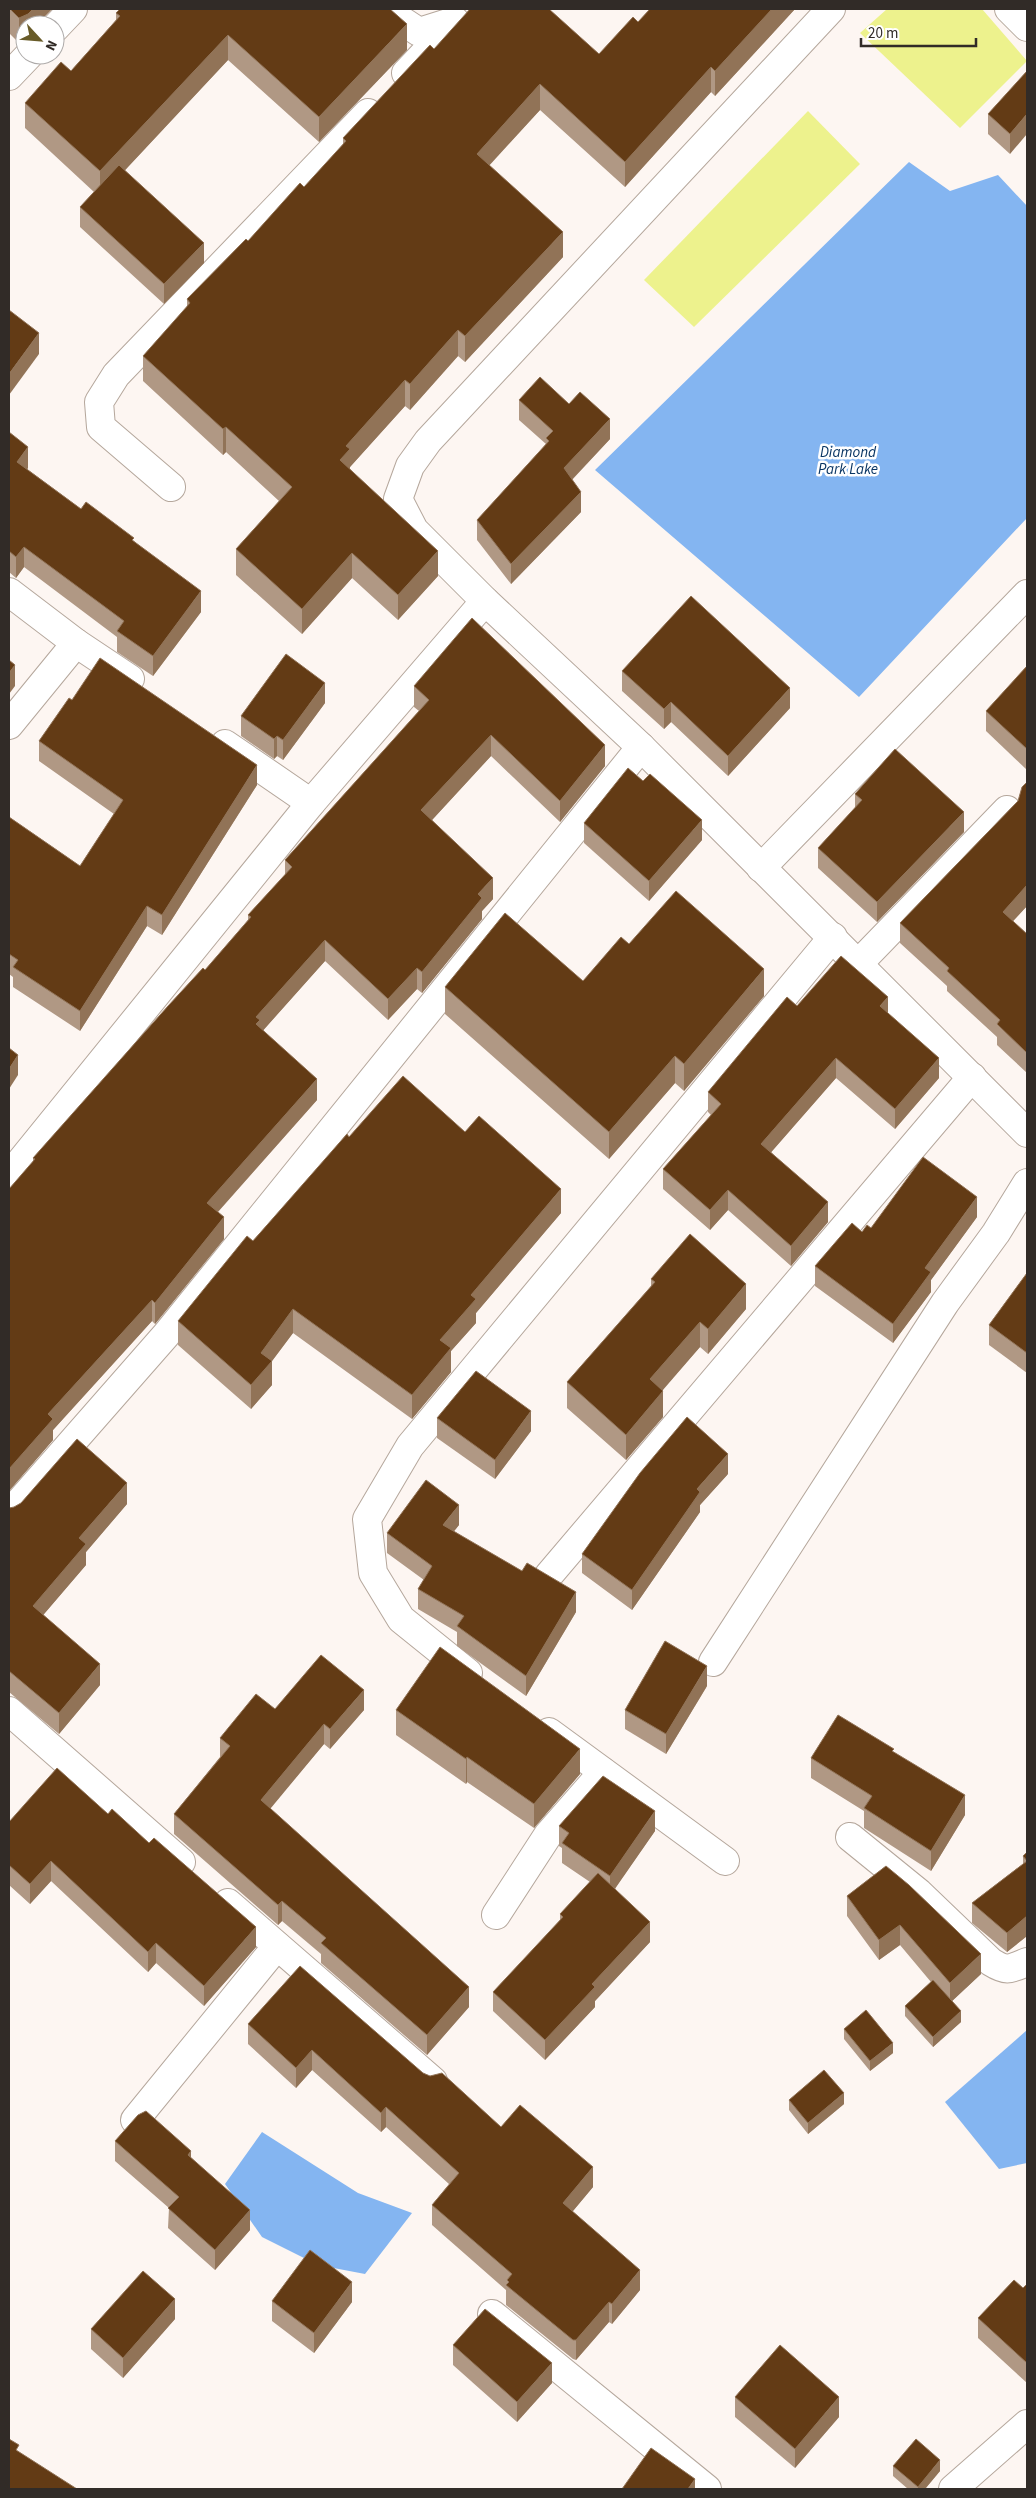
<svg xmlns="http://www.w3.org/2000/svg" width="1036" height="2498" font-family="'Source Sans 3',sans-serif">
<rect width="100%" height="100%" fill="#fdf6f2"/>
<!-- green -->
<g fill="#edf28d">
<polygon points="887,9 982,9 1027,61 960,128 860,33"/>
<polygon points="808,111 860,164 694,327 644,280"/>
</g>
<!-- water -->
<g fill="#84b5f1">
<polygon points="909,162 950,191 998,175 1027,206 1027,518 859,697 595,470"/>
<polygon points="1027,2030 1027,2163 999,2169 945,2102"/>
<polygon points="262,2132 358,2193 412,2213 365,2274 318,2265 262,2237 225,2184"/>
</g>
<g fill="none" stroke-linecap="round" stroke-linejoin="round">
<!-- minor casing -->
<g stroke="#b5a79c" stroke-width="30">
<g id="minor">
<polyline points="384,9 419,32 454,21"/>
<polyline points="831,9 428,441 410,466 398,499 414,530 485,601 641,747 1027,1133"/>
<polyline points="1009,9 1027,27"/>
<polyline points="55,28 73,9"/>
<polyline points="406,73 455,21"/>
<polyline points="9,76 29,55"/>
<polyline points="171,487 101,427 99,402 116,375 368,113"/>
<polyline points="9,592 76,643"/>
<polyline points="9,725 76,643 130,679"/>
<polyline points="225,744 311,803"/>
<polyline points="761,868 1027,594"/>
<polyline points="859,963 1007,810"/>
<polyline points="9,1176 311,803 485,601"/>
<polyline points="9,1514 166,1335 641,747"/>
<polyline points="549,1575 972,1077"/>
<polyline points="713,1662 945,1303 996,1233 1027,1183"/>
<polyline points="468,1673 401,1619 373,1573 367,1519 410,1446 833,937"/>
<polyline points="9,1711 181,1862"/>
<polyline points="549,1732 725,1861"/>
<path d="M850,1837L919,1893L991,1962C1007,1972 1010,1969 1027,1962"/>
<polyline points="228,1903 433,2081"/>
<polyline points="496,1915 548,1835 603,1772"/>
<polyline points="135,2120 277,1946"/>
<polyline points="492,2314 707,2489"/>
<polyline points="953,2489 1027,2424"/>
</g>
</g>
<!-- minor -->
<use href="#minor" stroke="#fff" stroke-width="28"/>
</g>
<!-- wall -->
<g fill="#b09884">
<polygon points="9,9 52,9 19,43 9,33"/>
<polygon points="650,9 795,9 715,96 711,92 625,187 540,110 489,165 563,257 465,362 458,356 410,410 405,406 350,467 350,469 438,576 398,620 352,578 302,634 236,575 236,549 279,501 226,452 223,455 143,381 143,356 187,307 187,299 304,187 343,145 343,138 434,49 599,54 638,22"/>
<polygon points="116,13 407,50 319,142 228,60 124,171 204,263 164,304 80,227 80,207 94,192 25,128 25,103 71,71 116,20"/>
<polygon points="1027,71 1010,154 988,134 988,114"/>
<polygon points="519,400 610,439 572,480 581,512 511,584 477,540 477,520 546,444 519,420"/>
<polygon points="9,432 28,468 27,469 81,509 134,541 201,612 153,676 117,652 117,637 24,567 16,578 9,572"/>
<polygon points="1027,666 1027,770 986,731 986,711"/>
<polygon points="622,671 790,708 728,776 671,722 664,729 622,691"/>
<polygon points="414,686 605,766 560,822 491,756 432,820 493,899 482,911 482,919 422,993 417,989 388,1020 325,961 263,1030 317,1100 218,1212 224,1239 155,1324 152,1321 53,1430 53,1440 9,1491 9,1189 33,1162 33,1158 205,970 248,920 248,915 285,875 285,860 419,711 414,707"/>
<polygon points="72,700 257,785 162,935 147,926 80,1031 13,987 13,977 9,974 9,817 80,866 114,814 39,761 39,741"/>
<polygon points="325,703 283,760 277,756 274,759 241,736 241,716"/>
<polygon points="643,781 702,840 649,901 584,843 584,823"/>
<polygon points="1027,782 1027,906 1013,921 1027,934 1027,1073 997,1045 997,1037 947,991 947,986 900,943 900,923 1018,801"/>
<polygon points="855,794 964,832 877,922 818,868 818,848 855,808"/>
<polygon points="629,944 764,996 684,1091 675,1083 609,1159 445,1014 445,987 583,981"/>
<polygon points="797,1006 888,1013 939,1078 895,1129 836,1078 771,1152 828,1222 791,1266 728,1210 710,1230 663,1189 663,1169 711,1115 708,1112 708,1092"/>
<polygon points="465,1132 561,1213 476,1313 476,1323 451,1351 451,1372 412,1419 293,1333 272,1361 272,1385 251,1409 178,1345 178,1321 349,1137"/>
<polygon points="977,1217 931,1280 931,1292 893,1343 815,1286 815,1266 862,1232 871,1228"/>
<polygon points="1027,1273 1027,1373 989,1345 989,1325"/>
<polygon points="651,1279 746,1309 708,1354 700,1347 662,1390 663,1417 626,1460 567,1408 567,1382 651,1286"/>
<polygon points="437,1418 531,1431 495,1479 437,1438"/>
<polygon points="728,1474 700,1505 700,1512 632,1610 582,1573 582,1554"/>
<polygon points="127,1504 86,1552 86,1565 43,1615 100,1685 59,1734 9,1692 9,1508"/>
<polygon points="459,1525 454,1531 576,1612 526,1696 457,1646 457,1632 418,1609 418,1589 424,1580 387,1553 387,1533"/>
<polygon points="707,1686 666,1754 625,1729 625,1710"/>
<polygon points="275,1709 364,1710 330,1749 324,1744 270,1808 469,2007 427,2055 321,1963 321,1954 282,1921 278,1925 174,1834 174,1814 220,1757 220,1738"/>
<polygon points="396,1710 580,1774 534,1828 467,1782 466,1784 396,1735"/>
<polygon points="894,1752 965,1815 931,1871 864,1828 864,1811 811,1778 811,1758"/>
<polygon points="9,1822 256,1947 204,2006 156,1963 148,1972 51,1881 30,1904 9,1885"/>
<polygon points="559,1826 655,1831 615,1888 650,1942 595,2001 595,2007 545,2060 493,2011 493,1992 560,1921 560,1914 590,1882 562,1863 562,1848 559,1846"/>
<polygon points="1027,1852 1027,1936 1007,1952 972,1923 972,1903 1023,1864 1023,1856"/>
<polygon points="886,1866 981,1974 952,2001 961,2022 933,2047 905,2016 905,2006 931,1982 900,1945 879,1960 847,1916 847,1896"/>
<polygon points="248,2024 423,2073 501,2127 593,2187 572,2212 640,2290 612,2324 609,2322 576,2360 573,2359 506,2305 506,2290 432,2225 432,2205 449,2184 386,2127 381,2132 312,2070 296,2088 248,2044"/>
<polygon points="844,2029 893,2053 870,2071 844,2039"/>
<polygon points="789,2100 844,2104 808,2134 789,2110"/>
<polygon points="115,2141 191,2158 250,2230 215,2270 168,2228 169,2208 115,2161"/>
<polygon points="1027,2284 1027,2383 978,2338 978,2318 1023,2288"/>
<polygon points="272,2301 352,2302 314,2353 272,2321"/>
<polygon points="175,2319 123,2378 91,2349 91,2329"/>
<polygon points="453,2345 552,2383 517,2422 453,2365"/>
<polygon points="735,2397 839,2417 795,2468 735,2417"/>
<polygon points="893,2466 940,2471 925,2489 908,2489 893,2476"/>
</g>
<!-- shaded-wall -->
<g fill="#917357">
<polygon points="33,9 52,9 44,17 41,25 25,25 25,41 19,43 19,18"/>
<polygon points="772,9 795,9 715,96 715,71"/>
<polygon points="407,24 407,50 319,142 319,117"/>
<polygon points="228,35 228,60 100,197 100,171"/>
<polygon points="711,67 711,92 625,187 625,162"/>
<polygon points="540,84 540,110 477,179 477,154"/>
<polygon points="1027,114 1027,134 1010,154 1010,134"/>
<polygon points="563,232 563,257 465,362 465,336"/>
<polygon points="204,243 204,263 164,304 164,284"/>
<polygon points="458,330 458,356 410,410 410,384"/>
<polygon points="39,333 39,354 9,395 9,374"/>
<polygon points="405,380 405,406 350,467 350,475 340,460 346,446"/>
<polygon points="610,419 610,439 564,488 564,468"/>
<polygon points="226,427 226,452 223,455 223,429"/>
<polygon points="28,447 28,468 17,482 17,462"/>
<polygon points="581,492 581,512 511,584 511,564"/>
<polygon points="24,547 24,567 16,578 16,557"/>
<polygon points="438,551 438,576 398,620 398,595"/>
<polygon points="352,553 352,578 302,634 302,609"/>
<polygon points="201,591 201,612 153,676 153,656"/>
<polygon points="15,665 15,686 9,694 9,673"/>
<polygon points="325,683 325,703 283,760 283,740"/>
<polygon points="790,688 790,708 728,776 728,756"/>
<polygon points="671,702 671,722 664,729 664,709"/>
<polygon points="491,735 491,756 421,832 421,810"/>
<polygon points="277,736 277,756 274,759 274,739"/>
<polygon points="605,745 605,766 560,822 560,801"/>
<polygon points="257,765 257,785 162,935 162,915"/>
<polygon points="964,812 964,832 877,922 877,902"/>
<polygon points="702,820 702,840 649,901 649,881"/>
<polygon points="493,878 493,899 482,911 482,919 422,993 422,972 478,894"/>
<polygon points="1027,885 1027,906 1003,932 1003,912"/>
<polygon points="147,906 147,926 80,1031 80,1011"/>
<polygon points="325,940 325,961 260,1034 256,1045 256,1017"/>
<polygon points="417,968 417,989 388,1020 388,999"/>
<polygon points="764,969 764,996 684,1091 684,1064"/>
<polygon points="888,997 888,1017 880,1006"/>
<polygon points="18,1055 18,1075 9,1089 9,1069"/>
<polygon points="675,1056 675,1083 609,1159 609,1132"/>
<polygon points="836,1058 836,1078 761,1164 761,1144"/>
<polygon points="939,1058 939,1078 895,1129 895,1109"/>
<polygon points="317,1079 317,1100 207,1224 207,1203"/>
<polygon points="561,1189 561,1213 476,1313 476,1323 451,1351 451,1372 412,1419 412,1395 440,1340 471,1295"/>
<polygon points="728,1190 728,1210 710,1230 710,1210"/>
<polygon points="977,1197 977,1217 931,1280 931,1292 893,1343 893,1324 925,1268"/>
<polygon points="828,1202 828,1222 791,1266 791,1246"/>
<polygon points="224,1217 224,1239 155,1324 155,1303"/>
<polygon points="746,1284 746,1309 708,1354 708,1329"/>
<polygon points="152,1300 152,1321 53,1430 53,1440 9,1491 9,1469 48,1414"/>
<polygon points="293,1309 293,1333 272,1361 272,1385 251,1409 251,1385 261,1353"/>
<polygon points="700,1322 700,1347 650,1405 650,1379"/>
<polygon points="663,1391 663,1417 626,1460 626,1435"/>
<polygon points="531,1411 531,1431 495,1479 495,1460"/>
<polygon points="728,1454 728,1474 700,1505 700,1512 632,1610 632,1590 697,1489"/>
<polygon points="127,1483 127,1504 86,1552 86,1565 33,1627 33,1606 79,1538"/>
<polygon points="459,1505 459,1525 443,1545 443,1525"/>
<polygon points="576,1592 576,1612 526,1696 526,1676"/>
<polygon points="100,1664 100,1685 59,1734 59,1713"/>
<polygon points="707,1666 707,1686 666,1754 666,1734"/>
<polygon points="364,1690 364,1710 330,1749 330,1729"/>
<polygon points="324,1724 324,1744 261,1820 261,1800"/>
<polygon points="580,1749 580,1774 534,1828 534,1804"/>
<polygon points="467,1757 467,1782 466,1784 466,1759"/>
<polygon points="965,1795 965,1815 931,1871 931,1851"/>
<polygon points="655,1811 655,1831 610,1896 610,1876"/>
<polygon points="51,1861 51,1881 30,1904 30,1884"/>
<polygon points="282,1901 282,1921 278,1925 278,1905"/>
<polygon points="1027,1916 1027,1936 1007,1952 1007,1933"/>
<polygon points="650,1922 650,1942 595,2001 595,2007 545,2060 545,2040 592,1984"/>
<polygon points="900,1925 900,1945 879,1960 879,1940"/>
<polygon points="256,1927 256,1947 204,2006 204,1986"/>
<polygon points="156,1943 156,1963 148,1972 148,1952"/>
<polygon points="981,1954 981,1974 950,2003 950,1983"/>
<polygon points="469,1987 469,2007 427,2055 427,2035"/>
<polygon points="961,2011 961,2022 933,2047 933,2037"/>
<polygon points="893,2043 893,2053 870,2071 870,2061"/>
<polygon points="312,2050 312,2070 296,2088 296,2068"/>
<polygon points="844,2093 844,2104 808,2134 808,2123"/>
<polygon points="386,2107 386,2127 381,2132 381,2113"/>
<polygon points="191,2151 191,2171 188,2155"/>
<polygon points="593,2167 593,2187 563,2223 563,2203"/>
<polygon points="250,2210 250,2230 215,2270 215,2250"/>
<polygon points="640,2270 640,2290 612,2324 612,2304"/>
<polygon points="352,2282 352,2302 314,2353 314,2333"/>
<polygon points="175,2299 175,2319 123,2378 123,2358"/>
<polygon points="609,2302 609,2322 576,2360 576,2340"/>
<polygon points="552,2363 552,2383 517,2422 517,2402"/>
<polygon points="839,2397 839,2417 795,2468 795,2449"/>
<polygon points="940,2460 940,2471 925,2489 918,2489 918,2487"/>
<polygon points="695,2479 695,2489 688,2489"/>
</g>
<!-- building -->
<g fill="#633b15" stroke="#917357">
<polygon points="10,9 33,9 28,14 19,18"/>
<polygon points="120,9 390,9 407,24 319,117 228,35 100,171 25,103 61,62 71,71 120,16 116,13"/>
<polygon points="470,9 549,9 599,54 633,17 638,22 650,9 772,9 715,71 711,67 625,162 540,84 477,154 563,232 465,336 458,330 410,384 405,380 346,446 350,449 340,460 438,551 398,595 352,553 302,609 236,549 292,487 226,427 223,429 143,356 190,303 187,299 246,239 248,241 300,183 304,187 346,141 343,138 430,45 434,49"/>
<polygon points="1027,71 1027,114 1010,134 988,114"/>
<polygon points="119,165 204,243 164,284 80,207"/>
<polygon points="9,310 39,333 9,374"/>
<polygon points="540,377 569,404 580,392 610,419 564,468 581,492 511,564 477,520 549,441 546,438 553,431 519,400"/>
<polygon points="9,432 28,447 17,462 81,509 86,502 134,538 132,540 201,591 153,656 117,631 124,621 24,547 16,557 9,551"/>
<polygon points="691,596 790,688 728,756 671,702 664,709 622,671"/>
<polygon points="472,618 605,745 560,801 491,735 421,810 493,878 478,894 482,898 422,972 417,968 388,999 325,940 256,1017 260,1020 256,1024 317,1079 207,1203 224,1217 155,1303 152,1300 48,1414 53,1419 9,1469 9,1189 35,1159 33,1158 168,1006 203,968 205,970 251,917 248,915 292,867 285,860 429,700 414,686"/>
<polygon points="286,654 325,683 283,740 277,736 274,739 241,716"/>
<polygon points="100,658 257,765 162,915 147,906 80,1011 13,967 18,960 9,954 9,817 80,866 123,800 39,741 69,698 72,700"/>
<polygon points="9,660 15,665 9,673"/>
<polygon points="1027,666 1027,749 986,711"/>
<polygon points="895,749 964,812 877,902 818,848 862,800 855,794"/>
<polygon points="628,768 643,781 650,774 702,820 649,881 584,823"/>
<polygon points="1027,782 1027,885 1003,912 1027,934 1027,1053 997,1024 1000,1020 947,971 949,968 900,923 1018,801 1022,787"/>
<polygon points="676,891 764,969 684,1064 675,1056 609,1132 445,987 505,913 583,981 621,937 629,944"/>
<polygon points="841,956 888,997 880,1006 939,1058 895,1109 836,1058 761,1144 828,1202 791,1246 728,1190 710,1210 663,1169 721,1104 708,1092 787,997 797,1006"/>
<polygon points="9,1048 18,1055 9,1069"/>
<polygon points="403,1076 465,1132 479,1116 561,1189 471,1295 476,1299 440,1340 451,1348 412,1395 293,1309 261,1353 272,1361 251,1385 178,1321 247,1236 253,1241 347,1134 349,1137"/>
<polygon points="923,1157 977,1197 925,1268 931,1272 893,1324 815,1266 852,1223 862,1232 867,1225 871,1228"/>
<polygon points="690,1234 746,1284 708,1329 700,1322 650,1379 663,1391 626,1435 567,1382 655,1282 651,1279"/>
<polygon points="1027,1273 1027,1353 989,1325"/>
<polygon points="476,1371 531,1411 495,1460 437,1418"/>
<polygon points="687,1417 728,1454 697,1489 700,1492 632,1590 582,1554 640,1473"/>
<polygon points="77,1439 127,1483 79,1538 86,1544 33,1606 100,1664 59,1713 9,1671 9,1508 14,1507 21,1503"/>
<polygon points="426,1480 459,1505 443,1525 522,1571 527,1563 576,1592 526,1676 457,1626 464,1616 418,1589 432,1566 387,1533"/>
<polygon points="665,1641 707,1666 666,1734 625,1710"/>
<polygon points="440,1647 580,1749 534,1804 467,1757 466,1759 396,1710"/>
<polygon points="321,1655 364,1690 330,1729 324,1724 261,1800 469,1987 427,2035 321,1943 326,1938 282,1901 278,1905 174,1814 230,1746 220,1738 256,1694 275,1709"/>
<polygon points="838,1715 894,1749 892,1751 965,1795 931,1851 864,1808 872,1796 811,1758"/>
<polygon points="57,1768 108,1814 112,1809 149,1843 154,1838 256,1927 204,1986 156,1943 148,1952 51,1861 30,1884 9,1865 9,1822"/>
<polygon points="603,1776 655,1811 610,1876 562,1843 569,1833 559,1826"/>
<polygon points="1027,1852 1027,1916 1007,1933 972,1903 1027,1861 1023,1856"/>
<polygon points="886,1866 909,1885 981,1954 950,1983 900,1925 879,1940 847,1896"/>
<polygon points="598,1873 650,1922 592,1984 595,1987 545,2040 493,1992 563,1917 560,1914"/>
<polygon points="300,1966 423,2073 430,2076 442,2073 501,2127 520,2105 593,2167 563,2203 640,2270 612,2304 609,2302 576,2340 573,2340 506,2285 509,2282 507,2280 512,2274 432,2205 459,2173 386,2107 381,2113 312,2050 296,2068 248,2024"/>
<polygon points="933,1980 961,2011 933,2037 905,2006"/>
<polygon points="866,2010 893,2043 870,2061 844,2029"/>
<polygon points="824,2070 844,2093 808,2123 789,2100"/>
<polygon points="146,2111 191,2151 188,2155 250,2210 215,2250 168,2208 179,2197 115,2141 138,2115"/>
<polygon points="310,2250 352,2282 314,2333 272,2301"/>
<polygon points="143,2271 175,2299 123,2358 91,2329"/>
<polygon points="1014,2280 1023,2288 1027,2284 1027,2363 978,2318"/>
<polygon points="485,2309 552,2363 517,2402 453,2345"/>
<polygon points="780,2345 839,2397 795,2449 735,2397"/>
<polygon points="9,2439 19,2445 16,2450 77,2489 9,2489"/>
<polygon points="916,2439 940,2460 918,2487 893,2466"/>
<polygon points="651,2448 695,2479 688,2489 622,2489"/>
</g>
<g text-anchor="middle" stroke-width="5" stroke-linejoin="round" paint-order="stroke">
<!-- water labels -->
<g font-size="15" font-style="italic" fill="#093563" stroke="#fff">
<text x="848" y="457">Diamond<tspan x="848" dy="17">Park Lake</tspan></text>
</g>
</g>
<!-- border -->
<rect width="1036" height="2498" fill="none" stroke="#312b27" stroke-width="20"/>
<!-- north arrow -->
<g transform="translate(40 40) rotate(116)"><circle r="24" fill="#ffffff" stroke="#adaaa9"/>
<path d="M0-4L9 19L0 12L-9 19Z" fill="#685b28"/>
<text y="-8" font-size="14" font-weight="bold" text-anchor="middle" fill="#312b27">N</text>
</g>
<!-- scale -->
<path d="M861 38v8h115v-8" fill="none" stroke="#312b27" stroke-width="2.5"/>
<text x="868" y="38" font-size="15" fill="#312b27" stroke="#ffffff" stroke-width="4" paint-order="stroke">20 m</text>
</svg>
